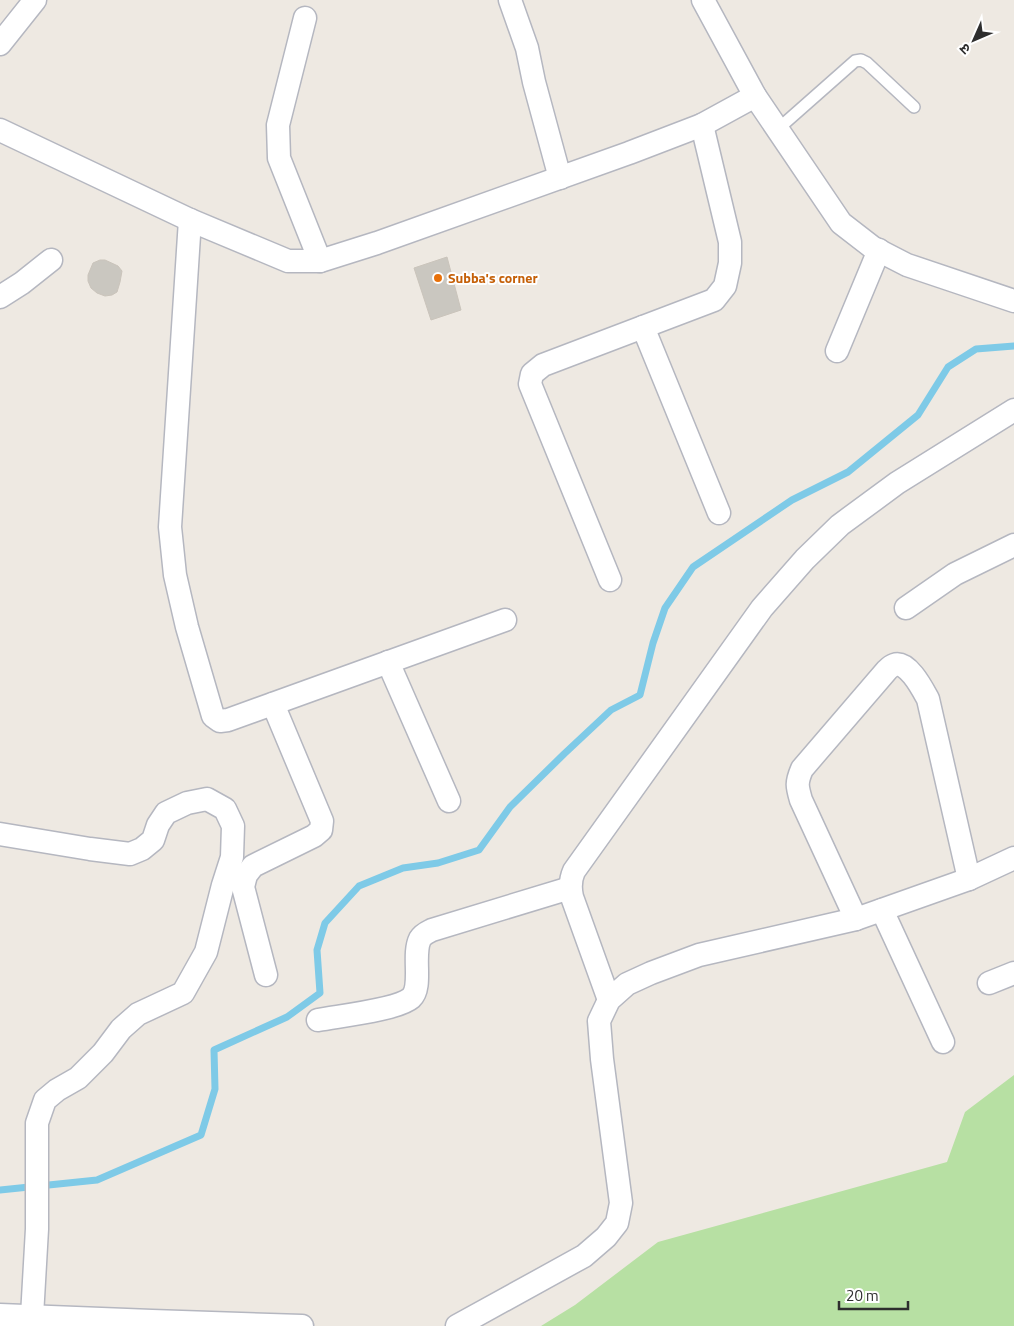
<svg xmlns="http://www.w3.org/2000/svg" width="1014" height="1326" font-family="'Titillium Web','Noto Sans Devanagari',sans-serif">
<rect width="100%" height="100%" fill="#eee9e2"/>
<!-- green -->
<polygon fill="#b7e0a3" points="1014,1075 1014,1326 541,1326 575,1305 658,1242 947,1162 965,1112"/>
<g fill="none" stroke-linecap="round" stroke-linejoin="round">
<!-- stream -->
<polyline stroke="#7ecae7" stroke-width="7" points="0,1190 97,1180 201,1135 215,1089 214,1050 287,1017 320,993 317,950 325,923 359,886 403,868 438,863 479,850 510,807 564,754 611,710 640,695 653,643 665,608 693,567 792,500 848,472 918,415 948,367 976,349 1014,346"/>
</g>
<!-- building -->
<g fill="#cac7c0" stroke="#cac4bb">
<polygon points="447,257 461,310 431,320 414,268"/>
<polygon points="100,260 105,260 118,266 122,271 120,282 117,292 112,295 105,296 97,293 91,288 88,281 88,275 93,263"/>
</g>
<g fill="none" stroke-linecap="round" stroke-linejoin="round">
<!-- service casing -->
<g stroke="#b5b7c0" stroke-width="14">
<polyline id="service" points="778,129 855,61 861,60 867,63 914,107"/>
</g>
<!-- minor casing -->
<g stroke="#b5b7c0" stroke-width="25">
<g id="minor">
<polyline points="510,0 527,48 534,82 560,178"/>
<polyline points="703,0 755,96 841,223 872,247 907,265 1014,301"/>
<polyline points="305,18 278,125 279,158 320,261"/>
<polyline points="0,44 35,0"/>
<polyline points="0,130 190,220 288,261 320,261 377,243 629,153 702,125 755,96"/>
<polyline points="190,220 170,527 175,575 187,627 213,716 220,721 228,720 505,620"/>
<polyline points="0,297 22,283 51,260"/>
<polyline points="643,327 719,513"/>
<polyline points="837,351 879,250"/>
<polyline points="610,580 530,384 532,374 543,365 714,300 725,286 730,263 730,242 702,125"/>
<polyline points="906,608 955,574 1014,545"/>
<polyline points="388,662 449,801"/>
<polyline points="0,834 90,849 130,854 142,849 153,840 158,825 166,813 187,803 207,799 225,809 233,826 232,857 223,885 206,952 183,993 138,1014 121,1029 103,1053 78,1078 57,1090 45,1100 37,1123 37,1229 32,1316"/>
<polyline points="882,910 943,1042"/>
<path d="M856,919L801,800C797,786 796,783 802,769L887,670C889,668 891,666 894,665C908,660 923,690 928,699L969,879"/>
<polyline points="266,975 243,887 246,875 253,866 314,836 321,830 322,821 273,704"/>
<polyline points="989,983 1014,973"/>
<path d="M609,1000L572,897C570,888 570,880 574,871L762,608L805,559L840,525L897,483L1014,410"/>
<path d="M318,1020C338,1016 397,1010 411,998C423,987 412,955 420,939C423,934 428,932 432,930L570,888"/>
<polyline points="0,1315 152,1321 302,1326"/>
<polyline points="457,1326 584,1256 606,1237 617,1223 621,1203 602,1059 599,1021 609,1000 627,984 651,973 699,955 856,919 969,879 1014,858"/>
</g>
</g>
<!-- service -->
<use href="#service" stroke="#fff" stroke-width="11"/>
<!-- minor -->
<use href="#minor" stroke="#fff" stroke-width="22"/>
</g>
<!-- markers -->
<circle fill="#e8710a" stroke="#fff" stroke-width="2" cx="438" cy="278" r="5"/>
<g text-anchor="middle" stroke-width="4" stroke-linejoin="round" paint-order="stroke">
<!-- food labels -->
<g font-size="14" font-weight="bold" fill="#c56008" stroke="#fff" text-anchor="start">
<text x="448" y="283">Subba's corner</text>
</g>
</g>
<!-- north arrow -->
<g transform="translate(974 40) rotate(225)" stroke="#ffffff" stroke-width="4" paint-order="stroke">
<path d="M0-4L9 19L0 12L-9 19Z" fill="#2e2e2e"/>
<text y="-8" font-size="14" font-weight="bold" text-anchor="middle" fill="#2e2e2e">उ</text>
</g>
<!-- scale -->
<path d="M839 1301v8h69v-8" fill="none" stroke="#2e2e2e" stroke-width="2.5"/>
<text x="846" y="1301" font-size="15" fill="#2e2e2e" stroke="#ffffff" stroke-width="4" paint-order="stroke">20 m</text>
</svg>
